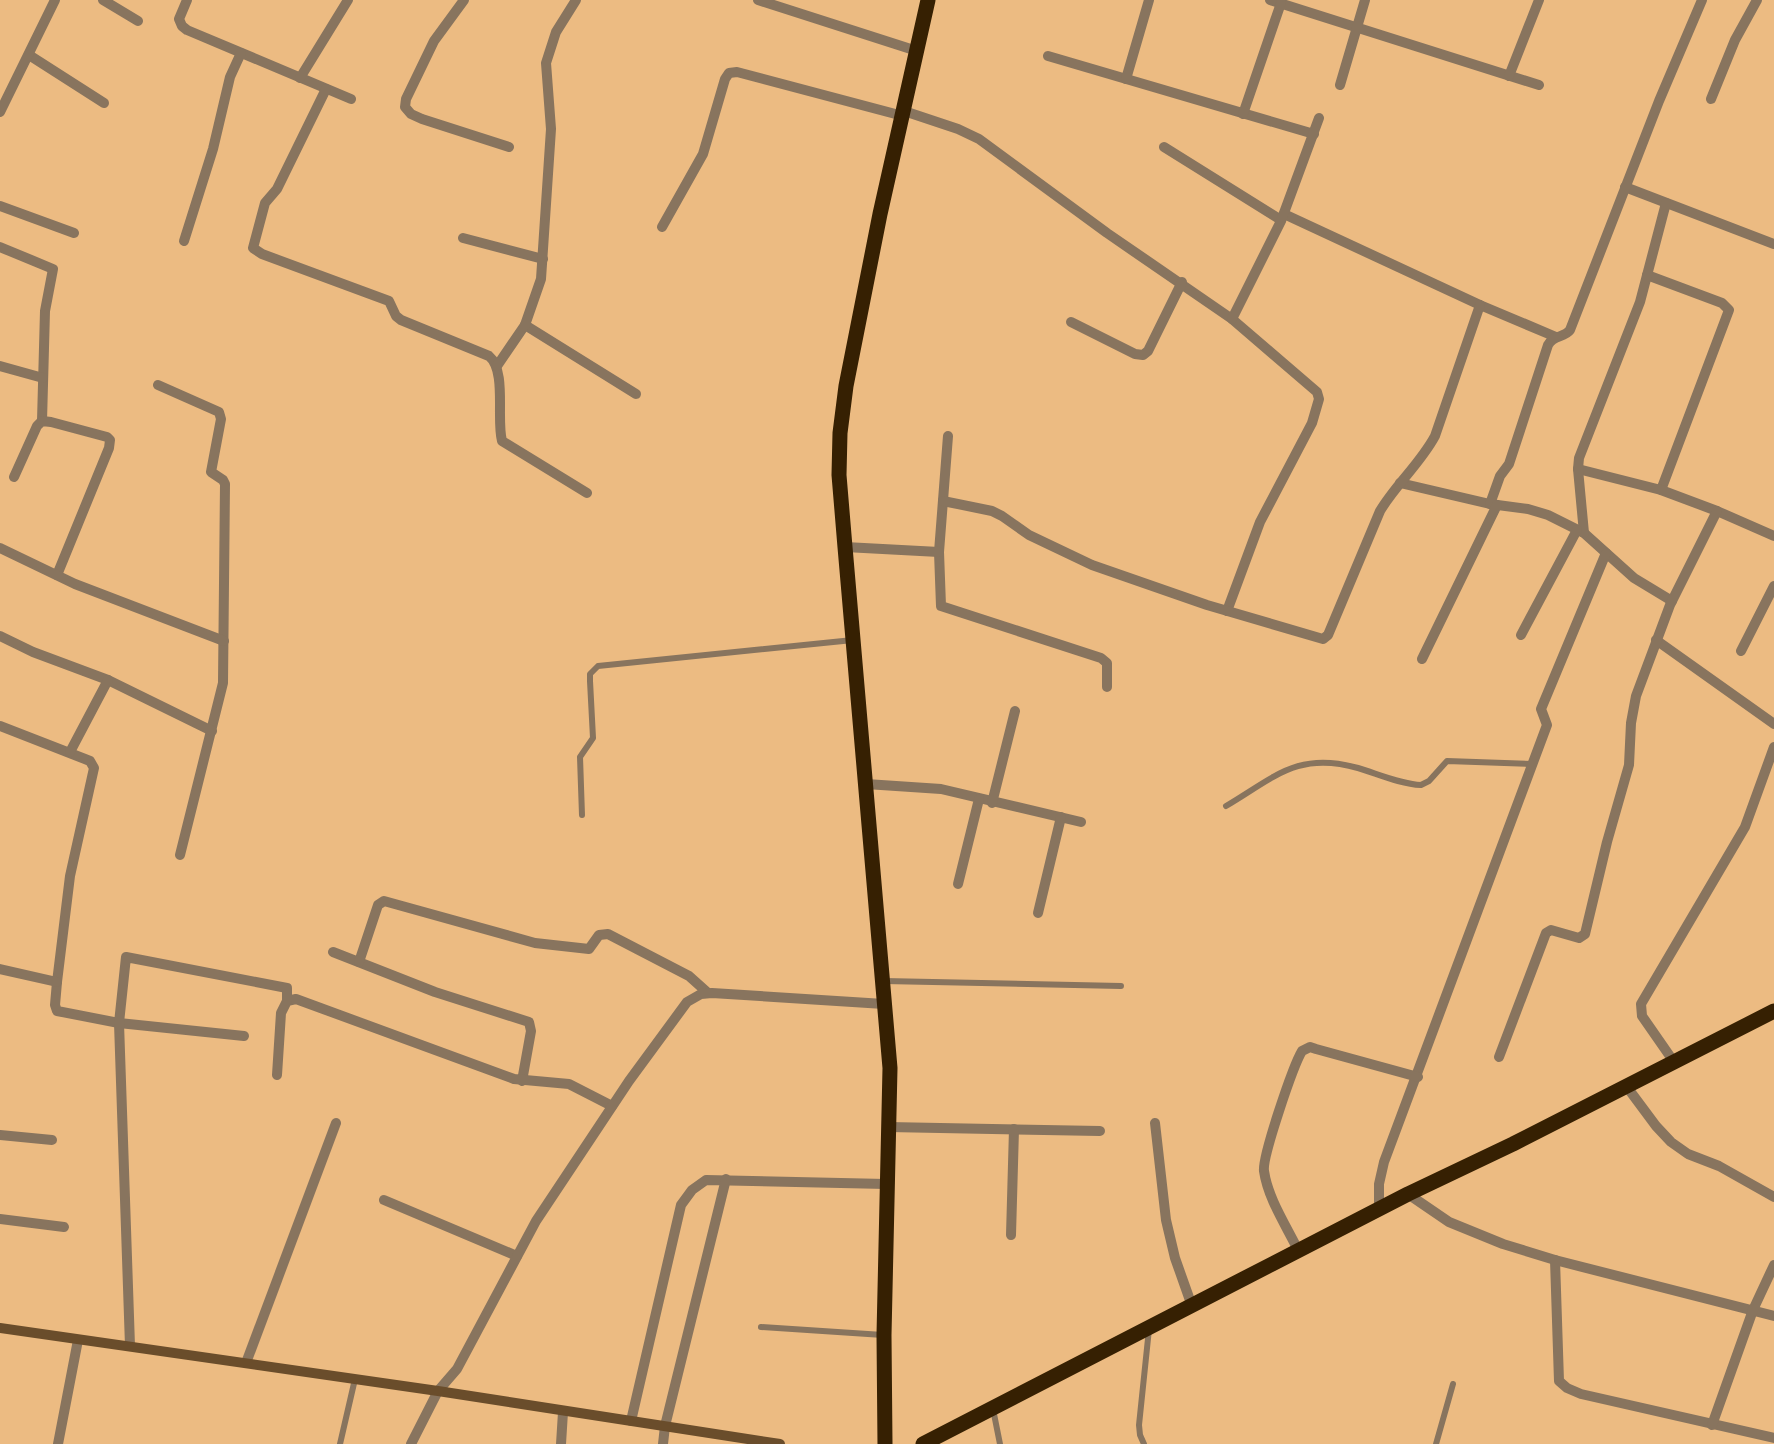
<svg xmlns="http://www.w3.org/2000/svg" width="1774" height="1444" font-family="Rubik,sans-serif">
<rect width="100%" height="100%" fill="#ecbb82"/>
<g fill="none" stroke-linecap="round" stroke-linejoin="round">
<!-- lane -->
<g stroke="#88745e" stroke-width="6">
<path d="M1226,806C1275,777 1298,751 1358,768C1378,774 1400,784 1421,785L1429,781L1447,761L1532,764"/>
<polyline points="582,815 580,757 593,738 590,681 590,674 598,666 853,640"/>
<polyline points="884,981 1121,986"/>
<polyline points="761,1327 883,1335"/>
<polyline points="993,1409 1000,1444"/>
<polyline points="340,1444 355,1379"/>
<polyline points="1144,1444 1140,1435 1139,1425 1149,1329"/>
<polyline points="1436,1444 1453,1384"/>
</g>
<!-- street -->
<g stroke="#88745e" stroke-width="10">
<polyline points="103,0 138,21"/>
<polyline points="187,0 179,19 182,26 187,30 351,99"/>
<polyline points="464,0 434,41 406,99 405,107 411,114 422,119 509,147"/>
<polyline points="758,0 917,51"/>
<polyline points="1270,0 1539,85"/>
<polyline points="29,55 104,103"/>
<polyline points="1048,56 1314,134"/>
<polyline points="1509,76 1539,0"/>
<polyline points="300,78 348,0"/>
<polyline points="1126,79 1149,0"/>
<polyline points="1340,85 1365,0"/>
<path d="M326,89L277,189L265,203L253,248L262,254L389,301L396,316L401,320L489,356C507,371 496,419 502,441L587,493"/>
<polyline points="1711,99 1735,40 1757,0"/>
<polyline points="904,111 958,129 979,139 1107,233 1232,319 1317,392 1319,399 1312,423 1260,522 1227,611"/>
<polyline points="0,112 55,0"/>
<polyline points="1243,114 1281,3"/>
<polyline points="1164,147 1281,220"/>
<polyline points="1625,187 1774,244"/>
<polyline points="0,206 74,233"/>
<polyline points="1284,214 1480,305 1556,337"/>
<polyline points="662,227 703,154 725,79 729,73 737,72 903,116"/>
<polyline points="463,238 543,259"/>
<polyline points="184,241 213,149 230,77 241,53"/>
<polyline points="0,247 53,269 45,311 42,421"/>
<polyline points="1647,275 1722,303 1729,310 1661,490"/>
<polyline points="1232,319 1281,221 1319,118"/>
<polyline points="1071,322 1135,354 1143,355 1148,351 1182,282"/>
<polyline points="525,325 636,394"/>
<polyline points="0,366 43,378"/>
<polyline points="497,366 525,325 541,279 551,129 546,63 556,32 576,0"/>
<polyline points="158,385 219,412 221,419 211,472 223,480 225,484 223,683 180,855"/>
<polyline points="948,436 939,552 941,606 1101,658 1107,663 1107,687"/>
<polyline points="1578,469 1661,490 1717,511 1774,536"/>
<polyline points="14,477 37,426 42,421 51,422 107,437 110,440 109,448 57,575"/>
<polyline points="1400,483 1490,504 1528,509 1548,515 1584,533 1634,578 1672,601"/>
<path d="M943,501L992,511L1002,516L1029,535L1092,565L1207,605L1323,639L1328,635L1380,511C1396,484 1420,464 1435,436L1480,305"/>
<path d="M1490,504L1500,476L1509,464L1548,345C1553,335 1564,338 1570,330L1659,101L1702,0"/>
<polyline points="1584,533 1578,469 1579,458 1640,302 1666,203"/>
<polyline points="845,547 939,552"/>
<polyline points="0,548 75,584 224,641"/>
<polyline points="1521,635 1577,530"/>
<polyline points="0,636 33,652 108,680 212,731"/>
<polyline points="1656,640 1774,724"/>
<polyline points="1741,651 1774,586"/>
<polyline points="1422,659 1497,505"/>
<polyline points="0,726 85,759 90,761 94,768 70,876 57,982 55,1005 57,1011 119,1023 244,1036"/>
<polyline points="70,752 108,680"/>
<polyline points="866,784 941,789 1081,822"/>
<polyline points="992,803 1015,711"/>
<polyline points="958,884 979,799"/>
<polyline points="1038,913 1061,817"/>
<polyline points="333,952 435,992 529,1022 531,1031 522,1081"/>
<polyline points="359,962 378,905 384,901 535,943 589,949 599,935 608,934 689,976 708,993"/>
<polyline points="0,969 57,982"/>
<polyline points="1499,1057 1546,933 1551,930 1579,938 1585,934 1607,842 1629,765 1631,723 1636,696 1670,605 1717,511"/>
<polyline points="1674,1062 1642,1016 1641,1004 1745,827 1774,747"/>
<polyline points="277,1075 281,1013 287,1001 296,999 514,1079 569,1084 612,1106"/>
<polyline points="1627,1087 1656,1126 1671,1142 1688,1154 1719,1166 1774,1197"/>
<polyline points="1155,1123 1166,1220 1175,1258 1192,1306"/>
<polyline points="888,1127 1100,1131"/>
<polyline points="0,1135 52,1140"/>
<polyline points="1408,1194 1449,1222 1503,1244 1555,1260 1774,1316"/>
<polyline points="384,1200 517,1256"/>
<polyline points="1379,1210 1379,1184 1384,1162 1547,725 1541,709 1606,553"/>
<polyline points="0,1219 64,1227"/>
<polyline points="1011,1235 1014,1129"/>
<path d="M1299,1252C1287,1227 1268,1199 1264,1171C1262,1157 1293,1066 1302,1051L1310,1047L1316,1049L1418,1077"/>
<polyline points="1555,1260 1559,1381 1567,1388 1581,1394 1774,1438"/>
<polyline points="130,1346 119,1023 126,957 287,988 287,1001"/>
<polyline points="246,1363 336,1123"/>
<polyline points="631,1421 681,1205 692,1190 706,1180 886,1184"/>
<polyline points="1712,1425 1753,1310 1774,1265"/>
<polyline points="58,1444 78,1340"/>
<polyline points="411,1444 438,1391 457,1369 536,1221 629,1081 687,1002 701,994 712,993 884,1004"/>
<polyline points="561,1444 563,1412"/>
<polyline points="663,1444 665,1426 726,1179"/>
</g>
<!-- secondary -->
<polyline stroke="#6a4d2b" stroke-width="10" points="0,1328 438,1391 780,1444"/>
<!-- highway -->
<g stroke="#362002" stroke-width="15">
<polyline points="885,1444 884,1335 890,1068 845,547 839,475 840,433 846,386 880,214 928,0"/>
<polyline points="923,1444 1408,1194 1513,1144 1774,1011"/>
</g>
</g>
</svg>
